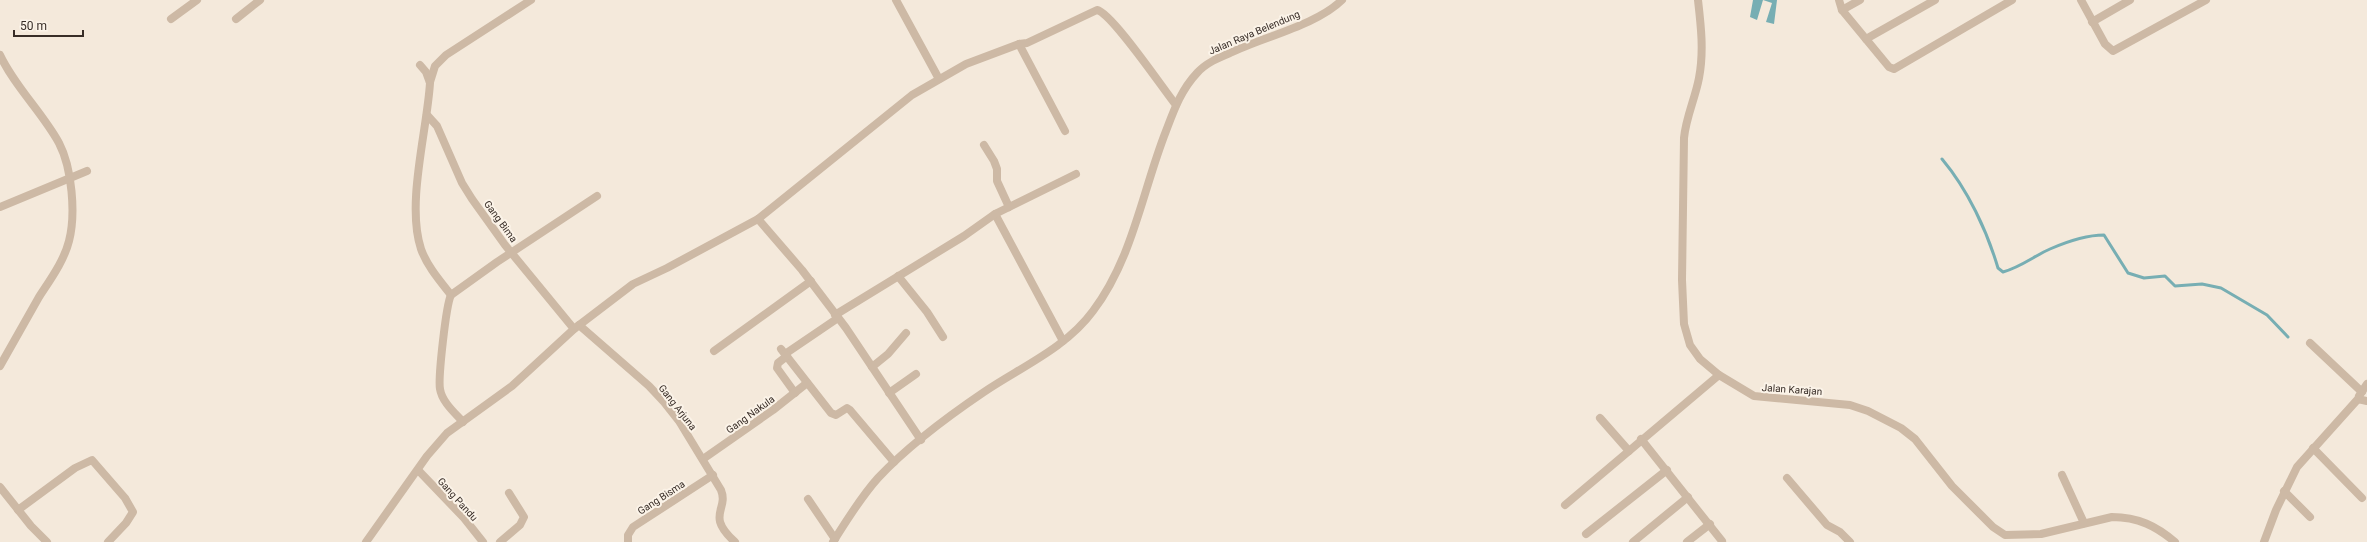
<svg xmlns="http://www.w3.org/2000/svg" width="2367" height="542" font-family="Roboto,sans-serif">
<rect width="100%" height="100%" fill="#f4e9db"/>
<!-- water -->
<polygon fill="#77aeb3" points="1753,0 1777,0 1774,24 1766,22 1772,3 1763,0 1757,20 1750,17"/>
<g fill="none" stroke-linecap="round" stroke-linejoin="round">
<!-- stream -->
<path stroke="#77aeb3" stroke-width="3" d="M1942,159C1968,190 1987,231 1998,268L2003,272C2021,267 2034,256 2050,249C2066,242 2087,235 2104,235L2128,273L2144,278L2165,276L2175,286L2202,284L2221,288L2267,315L2288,337"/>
<!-- minor -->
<g stroke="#cdb9a5" stroke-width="8">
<polyline points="896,0 939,79"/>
<path d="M1698,0C1701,26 1704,52 1699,78C1695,99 1686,117 1684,138L1682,280L1684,324L1690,345L1700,359L1719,375L1754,396L1850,405L1868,411L1901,428L1915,439L1952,486L1993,527L2005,535L2041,534L2112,517C2138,517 2156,526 2175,542"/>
<polyline points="1839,0 1842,10 1889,67 1894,69 2012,0"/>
<polyline points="2081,0 2105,44 2113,51 2206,0"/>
<polyline points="1842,10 1860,0"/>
<polyline points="171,19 197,0"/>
<polyline points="236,19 260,0"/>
<polyline points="2092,22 2130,0"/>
<polyline points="1866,39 1935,0"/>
<polyline points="1019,44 1065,131"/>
<path d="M0,55C15,87 42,112 59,143C72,168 76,214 69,241C64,261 50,280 39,297C26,320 13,343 0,366"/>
<path d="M420,65L426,72L430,83C427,131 406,204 421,249C427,266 440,281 451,295"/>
<polyline points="430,82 435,66 446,55 531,0"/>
<polyline points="427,115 437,126 462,183 472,199 505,245 574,329"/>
<polyline points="984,145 994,161 997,169 997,181 1009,207"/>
<polyline points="0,207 87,171"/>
<polyline points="995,214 1063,341"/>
<polyline points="758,219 802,270 846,328 921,440"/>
<polyline points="898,276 927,312 943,337"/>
<polyline points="835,315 964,236 995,214 1076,174"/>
<path d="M579,325L649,386L664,402L679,421L721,490C729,510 705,515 735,542"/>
<polyline points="2310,343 2362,392"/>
<polyline points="781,349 831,413 836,415 847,408 850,410 894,462"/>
<polyline points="714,351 811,281"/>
<polyline points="785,354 838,318"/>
<polyline points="787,356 778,363 777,368 795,393"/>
<polyline points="872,367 888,354 906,333"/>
<polyline points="889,393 916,374"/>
<polyline points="2359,396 2367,384"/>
<polyline points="1600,418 1629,451"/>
<path d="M463,422C455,413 442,402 440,389C438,378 446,305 451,295L497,262L597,196"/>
<polyline points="1641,439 1722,541"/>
<polyline points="2313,448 2362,498"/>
<polyline points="703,459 773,410 807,383"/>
<polyline points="418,470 464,518 483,542"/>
<polyline points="2062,475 2084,523"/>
<polyline points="1787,478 1827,525 1840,532 1850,542"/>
<polyline points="0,487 31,526 47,542"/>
<polyline points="2284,491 2310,517"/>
<polyline points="808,499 835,539"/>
<polyline points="1565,505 1719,375"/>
<polyline points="18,510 75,468 92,460 125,498 133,512 126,523 108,542"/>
<polyline points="1586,534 1667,470"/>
<path d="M366,542L427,456L447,433L512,386L574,329L633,284L667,268L758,219L912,95L966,64L1019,44L1027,43L1097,10C1112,13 1163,89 1176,105"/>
<polyline points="500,542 520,525 524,517 509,493"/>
<polyline points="628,542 628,535 633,527 713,475"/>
<path d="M833,542C847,520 860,498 878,478C908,446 947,417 984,392C1021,367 1066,348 1093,311C1133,258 1142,192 1166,131C1174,110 1181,90 1197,73C1206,63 1218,58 1230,53C1263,37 1317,25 1342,0"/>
<polyline points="1633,542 1688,497"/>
<polyline points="1687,542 1710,524"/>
<polyline points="2264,542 2276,510 2297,467 2358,399 2367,401"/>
</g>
</g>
<g text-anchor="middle" stroke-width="4" stroke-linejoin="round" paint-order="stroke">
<!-- street labels -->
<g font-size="10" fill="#382d27" stroke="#fbf3e8">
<text transform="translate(1254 32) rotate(-23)" y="4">Jalan Raya Belendung</text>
<text transform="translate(501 221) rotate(54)" y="4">Gang Bima</text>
<text transform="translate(1792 389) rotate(4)" y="4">Jalan Karajan</text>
<text transform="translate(678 407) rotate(52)" y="4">Gang Arjuna</text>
<text transform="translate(750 414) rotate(-36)" y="4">Gang Nakula</text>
<text transform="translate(661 497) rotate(-33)" y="4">Gang Bisma</text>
<text transform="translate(458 499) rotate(48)" y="4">Gang Pandu</text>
</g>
</g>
<!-- scale -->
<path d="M14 30v6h69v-6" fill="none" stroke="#382d27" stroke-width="2"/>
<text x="20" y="30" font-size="12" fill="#382d27" stroke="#fbf3e8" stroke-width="3" paint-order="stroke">50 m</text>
</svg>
